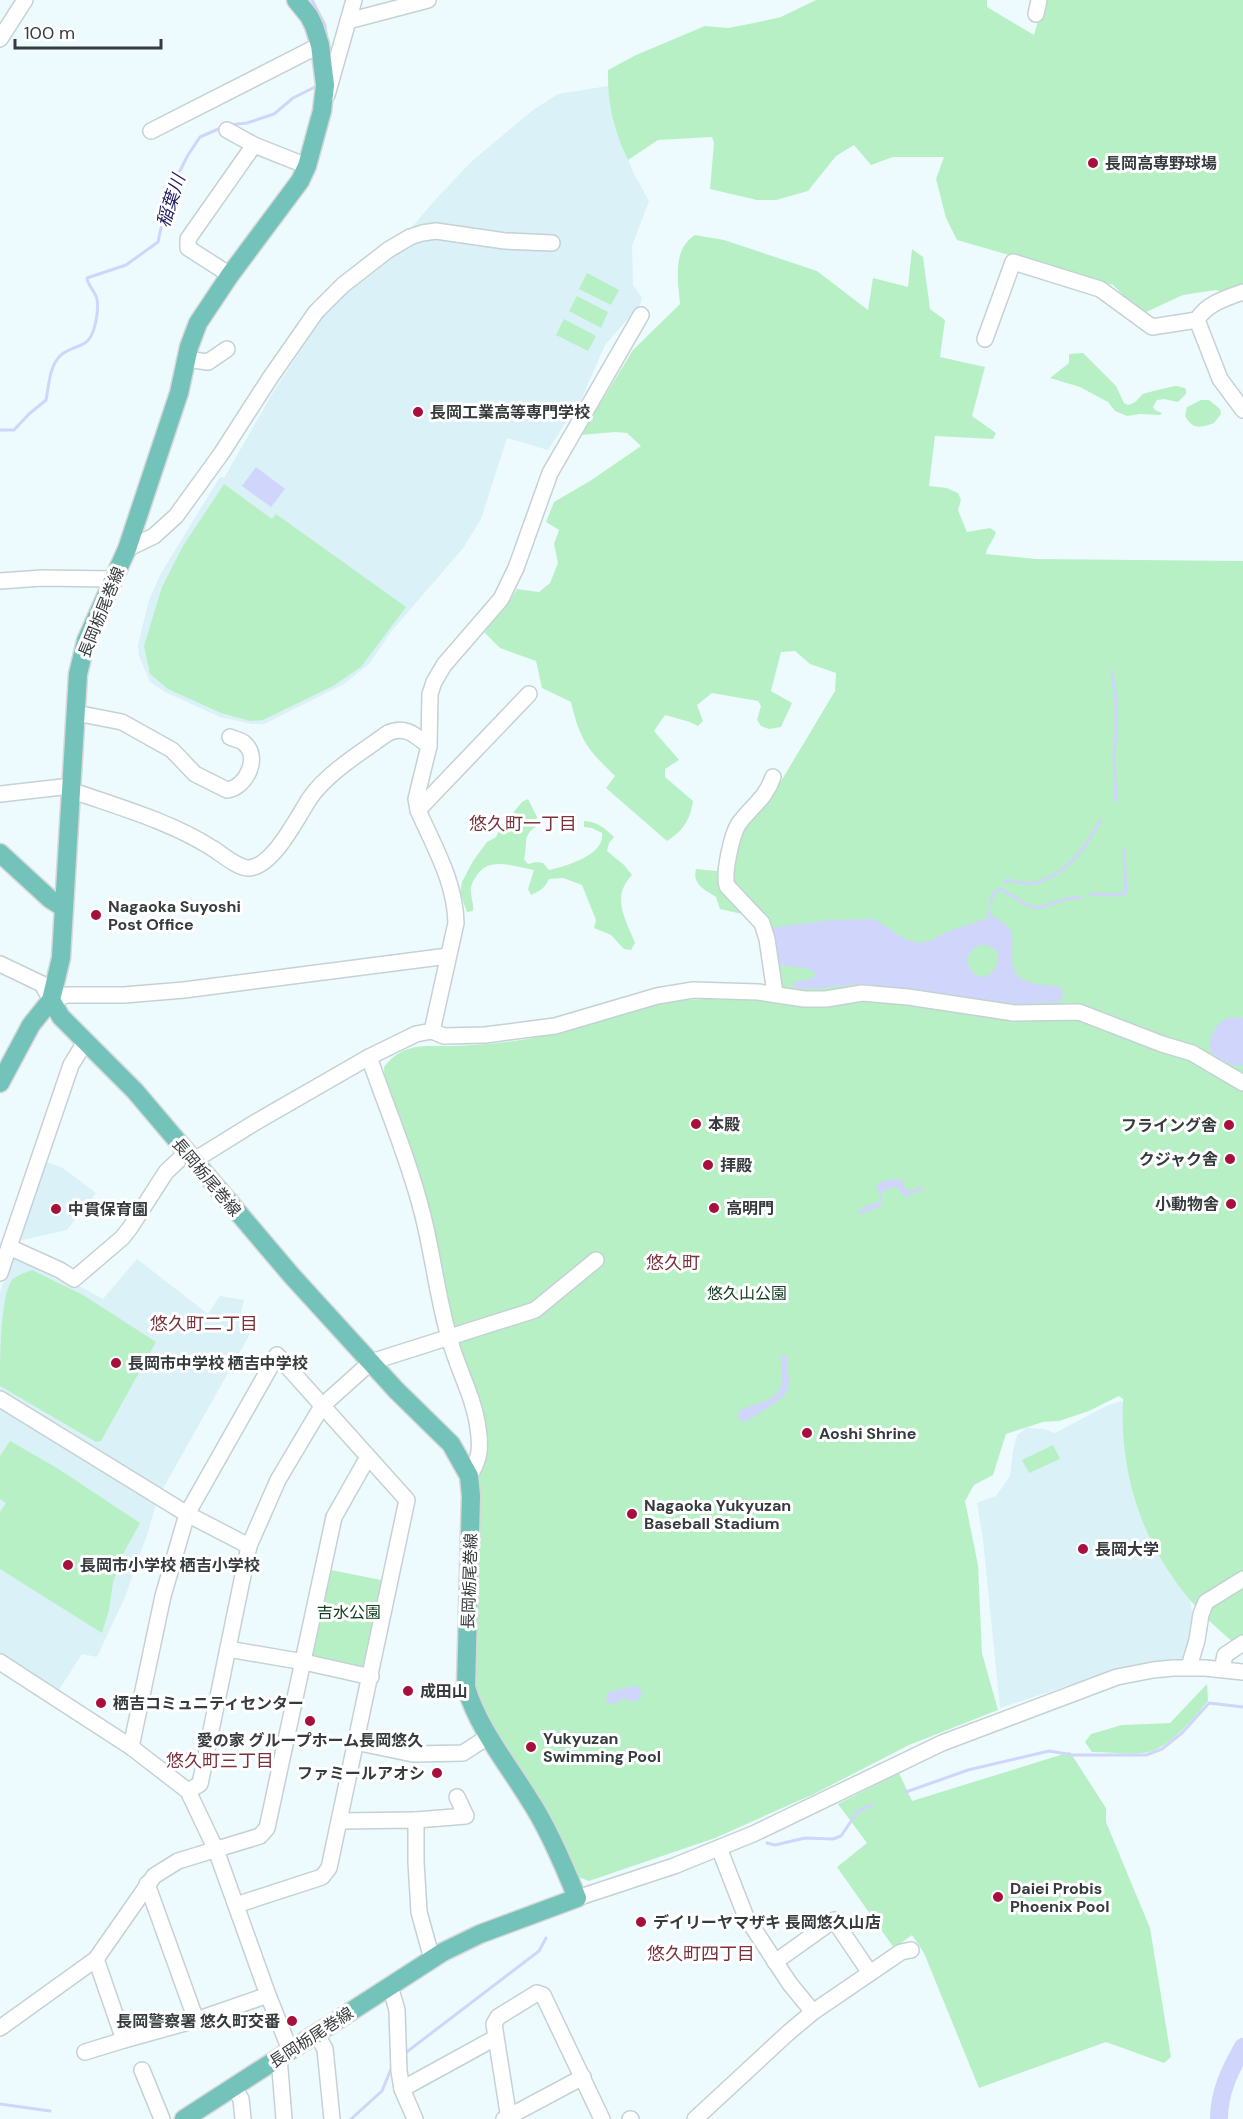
<svg xmlns="http://www.w3.org/2000/svg" width="1243" height="2119" font-family="'DM Sans','Noto Sans JP',sans-serif">
<rect width="100%" height="100%" fill="#edfbfe"/>
<!-- built -->
<g fill="#daf1f7">
<polygon points="608,86 611,109 625,151 633,172 649,201 632,246 633,285 642,298 640,305 605,345 581,400 548,450 507,438 481,519 464,547 391,632 369,664 344,684 264,724 251,724 220,717 165,692 150,682 139,656 138,645 149,600 161,573 220,477 224,478 272,394 328,309 387,256 436,199 471,162 533,110 558,94"/>
<polygon points="44,1161 63,1168 96,1193 67,1230 18,1241"/>
<polygon points="12,1256 53,1272 103,1299 137,1259 208,1314 220,1296 244,1300 238,1327 250,1334 161,1492 0,1392 0,1293"/>
<polygon points="0,1401 157,1500 148,1532 125,1597 97,1657 82,1654 58,1691 0,1654"/>
<polygon points="1121,1401 1139,1420 1190,1595 1195,1642 1189,1661 1119,1669 1000,1708 983,1540 977,1503 996,1496 1010,1476 1013,1451 1017,1435 1026,1428 1044,1429 1055,1433 1106,1406"/>
</g>
<!-- green -->
<g fill="#b8f0c5">
<path d="M816,0H987V7L1034,35L1044,0H1243V287L1226,294L1216,290L1183,295L1142,314L1113,285L957,240L946,218L936,179L944,157H893L871,165L854,145L836,156L808,191L776,200H757L710,189L714,143L712,137L658,140L628,160C614,130 607,103 608,70L636,55L705,26L728,28L754,23L781,17Z"/>
<path d="M695,235L724,240L817,271L868,310L873,278L908,287L912,249L923,257L930,309L945,320L940,357L985,367L972,416L996,433L993,439L935,436L929,486L947,488L958,493L961,500L958,510L967,532L990,528L996,532C994,540 987,546 986,554L1036,559L1243,561V1650C1162,1588 1118,1502 1123,1399L1119,1396L1089,1411L1059,1421L1043,1422L1006,1434L993,1475L974,1485L965,1501L978,1565L982,1653L998,1710L909,1745L814,1794L715,1838L589,1881L570,1874L484,1718L472,1682L478,1482L484,1446L385,1092L384,1067C402,1043 423,1046 450,1046C491,1045 533,1040 573,1029C607,1020 639,1005 674,1001C709,997 745,1000 780,1002L760,918L720,909L716,897C705,890 692,885 696,869L716,871L731,867L747,820L771,798L835,691L836,673L810,664L795,651L781,652L771,691L792,703L781,727L769,729L761,726L757,720L761,706L758,701L712,693L697,705L703,721L698,726L690,722L665,715L654,731L679,760L665,769V777L693,801C690,820 684,830 667,841L606,788L615,776C587,749 580,740 571,702L542,688L536,661L500,648L484,632L507,605L517,589L539,592L550,583L558,563L554,544L559,530L546,522L554,502L590,481L641,446L627,433L615,432L581,435L633,350L680,304C678,281 672,249 695,235Z"/>
<polygon points="587,273 619,290 611,305 579,289"/>
<polygon points="577,296 608,312 601,328 569,311"/>
<polygon points="564,319 596,336 588,351 556,335"/>
<path d="M1083,353L1116,386L1124,403L1128,405C1138,402 1136,400 1143,394C1145,393 1173,386 1176,386C1178,386 1185,388 1186,389V394L1178,402L1164,399L1157,400L1153,407L1155,410L1162,413L1160,415L1140,414L1127,416L1115,411L1108,402L1080,387L1050,378L1069,363V354Z"/>
<path d="M1201,400H1209L1220,409L1221,414L1214,423C1200,428 1193,430 1185,416L1187,407Z"/>
<polygon points="224,484 272,519 276,514 406,607 361,667 333,686 263,720 250,721 221,713 168,689 150,674 144,646 162,587 183,546"/>
<path d="M528,799L537,817L536,827C522,834 528,846 524,859L528,864L536,862L543,863L549,870C566,866 605,855 602,833L592,828L584,827V821C597,822 604,827 614,837L609,843L607,851L624,865L632,875C611,897 625,918 635,943L631,950L624,949L611,935L594,928L596,920L582,885L563,878L549,879C545,888 540,891 531,895L528,889L534,870C515,867 490,856 477,875C474,880 470,885 471,892C471,899 474,904 473,911L467,912L460,893L462,882L473,861L487,842L496,837L501,827L522,802Z"/>
<path d="M32,1270L83,1295L156,1342L101,1441L96,1442L0,1386C0,1360 0,1301 11,1281C16,1275 25,1273 32,1270Z"/>
<polygon points="10,1441 57,1468 140,1523 122,1556 113,1582 109,1610 102,1633 0,1569 0,1512 6,1503 0,1499 0,1456"/>
<polygon points="1053,1445 1060,1459 1029,1473 1022,1460"/>
<polygon points="326,1569 386,1581 368,1672 308,1659"/>
<path d="M1207,1684L1208,1701C1193,1719 1168,1750 1144,1753C1127,1755 1109,1752 1092,1752L1085,1742L1091,1734L1122,1725L1170,1723Z"/>
<polygon points="1070,1752 1106,1808 1106,1822 1150,1928 1171,2057 1164,2063 1106,2042 979,2088 924,1953 912,1935 894,1948 837,1867 867,1843 838,1804 899,1773 912,1801"/>
</g>
<!-- water -->
<g fill="#cfd5fb" fill-rule="evenodd">
<polygon points="256,467 285,489 271,507 242,486"/>
<path d="M994,916C999,920 1005,923 1009,928C1019,944 1002,969 1024,980C1034,985 1050,985 1061,987L1063,994L1061,1002L1018,1004L867,984C841,984 821,991 795,988L792,983L813,978L816,974L810,969L780,965L772,928L828,920L874,919L907,940L920,943L929,941L949,931ZM980,945C1019,945 986,997 970,968C964,958 971,949 980,945Z"/>
<path d="M1230,1017L1243,1018V1065C1235,1067 1231,1065 1224,1061C1221,1059 1214,1056 1212,1053C1204,1041 1219,1019 1230,1017Z"/>
<polygon points="899,1179 901,1179 906,1190 910,1191 922,1186 924,1189 904,1197 898,1188 892,1187 882,1192 881,1206 859,1215 858,1211 866,1206 879,1202 880,1191 875,1188 882,1181"/>
<path d="M781,1355H786L787,1357C787,1366 789,1374 789,1382C789,1402 760,1409 748,1421H740L738,1414L739,1411C756,1400 780,1405 782,1379C782,1371 780,1362 781,1355Z"/>
<polygon points="635,1686 639,1687 642,1694 639,1700 632,1702 624,1698 615,1704 608,1703 606,1699 608,1692"/>
</g>
<g fill="none" stroke-linecap="round" stroke-linejoin="round">
<!-- stream -->
<g stroke="#cfd5fb" stroke-width="3">
<polyline points="312,0 325,25 327,40"/>
<polyline points="229,125 247,123 274,114 293,98 317,86"/>
<path d="M0,430H14L29,414L46,400C49,386 49,367 60,356C67,349 77,348 85,343C95,337 99,311 97,299C95,291 88,286 87,278L126,265L158,242L169,192L188,155L200,137L223,127"/>
<polyline points="1112,672 1116,700 1116,734 1114,753 1116,802"/>
<path d="M1005,883L1007,880C1016,881 1025,885 1035,883C1040,882 1047,878 1052,876C1078,861 1086,844 1101,820"/>
<polyline points="1090,894 1116,895 1126,893 1124,850"/>
<polyline points="990,904 994,892 1001,889 1027,905 1038,908 1067,899 1081,897"/>
<polyline points="989,910 990,918"/>
<polyline points="906,1792 968,1770 1049,1751 1073,1755 1146,1755 1162,1749 1182,1733 1209,1703 1243,1707"/>
<polyline points="767,1843 775,1845 805,1838 833,1839 841,1836 858,1811 872,1805"/>
<polyline points="404,2054 539,1951 546,1938"/>
<polyline points="0,2104 50,2111"/>
<polyline points="351,2119 382,2091 393,2064"/>
</g>
<!-- river -->
<path stroke="#cfd5fb" stroke-width="18" d="M1219,2119C1219,2092 1230,2070 1243,2047"/>
<!-- minor casing -->
<g stroke="#c4d2d5" stroke-width="18">
<g id="minor">
<polyline points="1036,14 1039,0"/>
<polyline points="348,21 428,0"/>
<polyline points="0,39 25,0"/>
<polyline points="327,95 354,0"/>
<polyline points="227,130 254,145"/>
<polyline points="151,131 320,45"/>
<polyline points="230,275 188,248 188,239 254,145 307,166"/>
<path d="M1243,292C1226,298 1206,304 1197,320L1220,379L1243,410"/>
<polyline points="985,339 1013,262 1100,289 1152,327 1197,320"/>
<polyline points="186,359 208,362 227,349"/>
<polyline points="127,549 154,536 176,516 221,454 270,378 316,312 343,285 388,250 410,237 422,233 436,231 505,241 552,243"/>
<polyline points="0,581 42,578 113,579"/>
<path d="M76,713L122,722L172,750L195,774L227,790C246,788 261,757 244,743C241,740 234,739 230,737"/>
<path d="M773,777C766,798 753,805 740,822C732,832 723,874 727,886L762,923L767,939L775,993"/>
<path d="M0,794L71,786L76,792C122,808 171,822 212,848C222,854 236,867 248,868C273,868 298,816 310,798C327,773 363,751 388,733C405,725 415,735 429,746"/>
<polyline points="418,810 529,694"/>
<polyline points="0,964 42,984 51,1000 67,995 124,995 184,990 448,956"/>
<path d="M432,1031L456,923C455,881 434,847 418,810L416,799L429,746L430,694L434,682L444,665L501,599L516,568L550,473L641,315"/>
<path d="M369,1057C387,1109 409,1160 422,1212C433,1254 437,1296 449,1337C457,1368 474,1397 478,1428C481,1447 480,1461 469,1476"/>
<polyline points="193,1161 256,1122 369,1057 416,1034 432,1031 444,1036 485,1035 555,1026 657,996 693,990 758,992 804,999 826,999 862,993 908,997 1014,1013 1079,1012 1162,1044 1192,1053 1243,1083"/>
<polyline points="9,1247 60,1270 74,1279 122,1238 130,1228 166,1172 186,1153"/>
<polyline points="0,1273 71,1065 85,1042"/>
<polyline points="0,1399 187,1514 249,1546"/>
<polyline points="228,1649 304,1662 371,1677"/>
<polyline points="0,1662 131,1747 188,1791 216,1850 268,1995 290,2050"/>
<polyline points="1189,1667 1197,1640 1201,1614 1206,1602 1243,1579"/>
<polyline points="1222,1669 1225,1655 1243,1643"/>
<polyline points="355,1742 413,1754 463,1753 489,1736"/>
<polyline points="131,1747 163,1596 187,1514 277,1355 407,1500 329,1868 322,1877 236,1905"/>
<polyline points="188,1791 200,1784 249,1546 278,1480 322,1406 371,1362 535,1310 596,1260"/>
<polyline points="416,1820 466,1816 457,1797"/>
<polyline points="339,1821 416,1820 416,1862 419,1912 432,1959"/>
<polyline points="719,1848 746,1917 790,1984 813,2012"/>
<polyline points="147,1884 196,2020"/>
<polyline points="577,1898 674,1866 753,1834 942,1743 1117,1677 1153,1670 1173,1668 1205,1668 1243,1672"/>
<polyline points="96,1959 124,2040 196,2020 268,1995"/>
<polyline points="775,1962 834,1920 870,1973"/>
<polyline points="390,1986 397,2010 399,2071 402,2089 415,2119"/>
<polyline points="0,2028 96,1959 154,1876 178,1861 260,1836 267,1828 334,1517 368,1457"/>
<polyline points="316,2033 325,2049 332,2119"/>
<polyline points="85,2052 124,2040"/>
<polyline points="279,2057 284,2119"/>
<polyline points="142,2070 162,2119"/>
<polyline points="233,2086 241,2099 243,2119"/>
<polyline points="402,2089 495,2038"/>
<polyline points="504,2119 583,2077"/>
<polyline points="509,2119 494,2024 498,2017 537,1993 543,1995 602,2119"/>
<polyline points="630,2119 631,2119"/>
<polyline points="695,2119 788,2033 813,2012 901,1952 911,1950"/>
</g>
</g>
<!-- major casing -->
<g stroke="#d7d8d8" stroke-width="21">
<g id="major">
<polyline points="0,853 50,899 64,908"/>
<polyline points="0,1083 31,1025 51,1000"/>
<path d="M184,2119L443,1952L480,1934L577,1898C565,1868 547,1826 529,1799C507,1763 478,1728 466,1687L471,1496L469,1476L451,1444L396,1390L292,1276L135,1091L61,1017L51,1000L61,958L78,674L86,641L127,549L179,393L189,347L198,323L230,275L300,181L307,166L322,111L325,85L320,45L314,26L309,16L296,0"/>
</g>
</g>
<!-- minor -->
<use href="#minor" stroke="#fff" stroke-width="15"/>
<!-- major -->
<use href="#major" stroke="#74c3bb" stroke-width="18"/>
</g>
<!-- markers -->
<g fill="#a70f3c" stroke="#fff" stroke-width="2">
<circle cx="1093" cy="163" r="6"/>
<circle cx="418" cy="412" r="6"/>
<circle cx="96" cy="915" r="6"/>
<circle cx="696" cy="1124" r="6"/>
<circle cx="1229" cy="1125" r="6"/>
<circle cx="1230" cy="1159" r="6"/>
<circle cx="708" cy="1165" r="6"/>
<circle cx="1231" cy="1204" r="6"/>
<circle cx="714" cy="1208" r="6"/>
<circle cx="56" cy="1209" r="6"/>
<circle cx="116" cy="1363" r="6"/>
<circle cx="807" cy="1433" r="6"/>
<circle cx="632" cy="1514" r="6"/>
<circle cx="1083" cy="1549" r="6"/>
<circle cx="68" cy="1565" r="6"/>
<circle cx="408" cy="1691" r="6"/>
<circle cx="101" cy="1703" r="6"/>
<circle cx="310" cy="1721" r="6"/>
<circle cx="531" cy="1747" r="6"/>
<circle cx="437" cy="1773" r="6"/>
<circle cx="998" cy="1897" r="6"/>
<circle cx="641" cy="1922" r="6"/>
<circle cx="292" cy="2021" r="6"/>
</g>
<g text-anchor="middle" stroke-width="6" stroke-linejoin="round" paint-order="stroke">
<!-- poi labels -->
<g font-size="16" font-weight="bold" fill="#363b3d" stroke="#fff" text-anchor="start">
<text x="1105" y="169">長岡高専野球場</text>
<text x="430" y="418">長岡工業高等専門学校</text>
<text x="108" y="912">Nagaoka Suyoshi<tspan x="108" dy="18">Post Office</tspan></text>
<text x="708" y="1130">本殿</text>
<text x="1217" y="1131" text-anchor="end">フライング舎</text>
<text x="1218" y="1165" text-anchor="end">クジャク舎</text>
<text x="720" y="1171">拝殿</text>
<text x="1219" y="1210" text-anchor="end">小動物舎</text>
<text x="726" y="1214">高明門</text>
<text x="68" y="1215">中貫保育園</text>
<text x="128" y="1369">長岡市中学校 栖吉中学校</text>
<text x="819" y="1439">Aoshi Shrine</text>
<text x="644" y="1511">Nagaoka Yukyuzan<tspan x="644" dy="18">Baseball Stadium</tspan></text>
<text x="1095" y="1555">長岡大学</text>
<text x="80" y="1571">長岡市小学校 栖吉小学校</text>
<text x="420" y="1697">成田山</text>
<text x="113" y="1709">栖吉コミュニティセンター</text>
<text x="543" y="1744">Yukyuzan<tspan x="543" dy="18">Swimming Pool</tspan></text>
<text x="310" y="1746" text-anchor="middle">愛の家 グループホーム長岡悠久</text>
<text x="425" y="1779" text-anchor="end">ファミールアオシ</text>
<text x="1010" y="1894">Daiei Probis<tspan x="1010" dy="18">Phoenix Pool</tspan></text>
<text x="653" y="1928">デイリーヤマザキ 長岡悠久山店</text>
<text x="280" y="2027" text-anchor="end">長岡警察署 悠久町交番</text>
</g>
<!-- street labels -->
<g font-size="16" fill="#363b3d" stroke="#fff">
<text transform="translate(101 612) rotate(-68)" y="6">長岡栃尾巻線</text>
<text transform="translate(207 1177) rotate(50)" y="6">長岡栃尾巻線</text>
<text transform="translate(469 1581) rotate(-88)" y="6">長岡栃尾巻線</text>
<text transform="translate(311 2037) rotate(-33)" y="6">長岡栃尾巻線</text>
</g>
<!-- park labels -->
<g font-size="16" fill="#134022" stroke="#fff">
<text x="747" y="1299">悠久山公園</text>
<text x="349" y="1618">吉水公園</text>
</g>
<!-- water labels -->
<g font-size="18" font-style="italic" fill="#201c62" stroke="#fff">
<text transform="translate(171 201) rotate(-72)" y="6">稲葉川</text>
</g>
<!-- neighbourhood labels -->
<g font-size="18" fill="#7a323d" stroke="#fff">
<text x="523" y="830">悠久町一丁目</text>
<text x="673" y="1269">悠久町</text>
<text x="204" y="1330">悠久町二丁目</text>
<text x="220" y="1767">悠久町三丁目</text>
<text x="701" y="1960">悠久町四丁目</text>
</g>
</g>
<!-- scale -->
<path d="M15 39v9h146v-9" fill="none" stroke="#363b3d" stroke-width="3"/>
<text x="24" y="39" font-size="18" fill="#363b3d" stroke="#ffffff" stroke-width="4.5" paint-order="stroke">100 m</text>
</svg>
